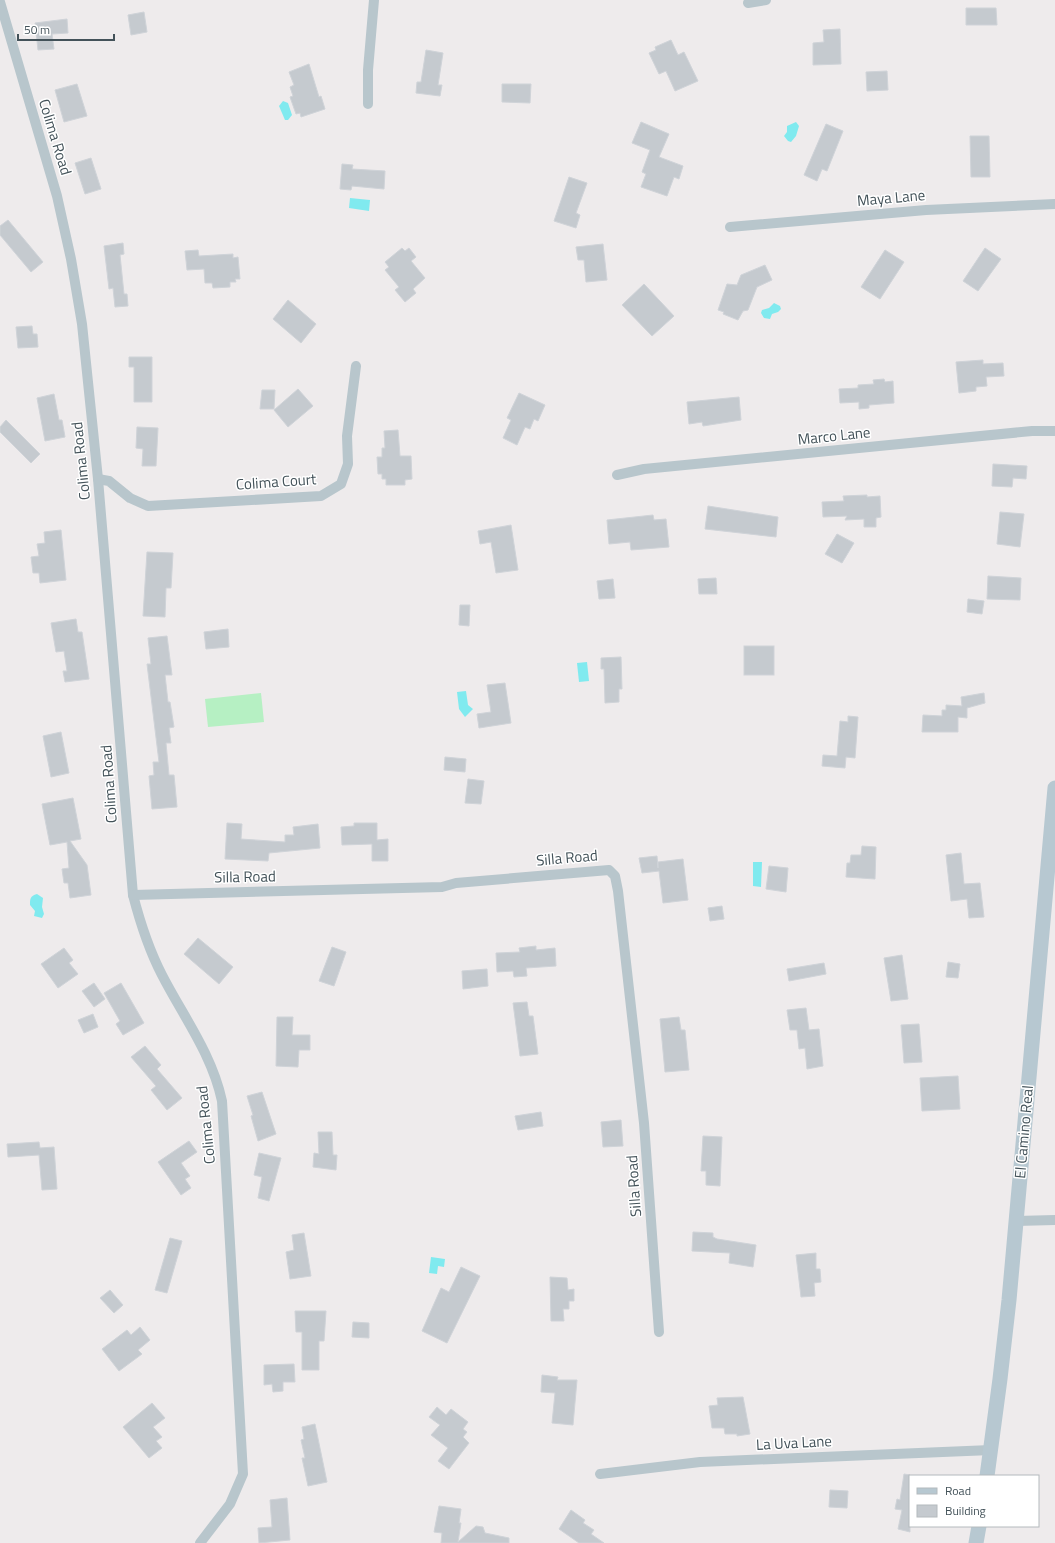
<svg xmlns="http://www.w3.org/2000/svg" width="1055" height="1543" font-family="'Titillium Web',sans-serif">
<rect width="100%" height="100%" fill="#eeebec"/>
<!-- green -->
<polygon fill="#b6f0c3" points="261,693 264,722 208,727 205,699"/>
<!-- water -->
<g fill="#80eaef">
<polygon points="283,101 288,103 292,115 288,120 285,120 279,106"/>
<polygon points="796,122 799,126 796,136 791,142 788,141 784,136 787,132 787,126"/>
<polygon points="350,198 370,200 369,211 349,208"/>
<polygon points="774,303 780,306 781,309 778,312 772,314 770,319 764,318 761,313 762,310 769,308"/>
<polygon points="587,662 589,681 579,682 577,663"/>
<polygon points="466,691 468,705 473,709 465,717 459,709 457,692"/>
<polygon points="753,862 762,862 761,887 753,886"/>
<path d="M37,894L43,898L42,907L44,914L42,918L34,916L35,911L30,905C30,899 30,896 37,894Z"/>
<polygon points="431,1257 445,1259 444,1267 438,1266 437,1274 429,1273"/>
</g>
<!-- building -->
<g fill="#c5cacf" stroke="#cfd3d8">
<polygon points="966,8 996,8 997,25 966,25"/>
<polygon points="144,12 147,32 131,35 128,15"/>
<polygon points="67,19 68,33 52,34 54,49 38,50 35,23"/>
<polygon points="840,29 841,64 813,65 813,43 824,42 823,30"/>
<polygon points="671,40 678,55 684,52 698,81 675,91 666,71 659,74 649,53 656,50 655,47"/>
<polygon points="426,50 443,53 438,85 442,85 440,96 416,93 417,82 421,82"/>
<polygon points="309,64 319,97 321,96 325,109 301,117 300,113 296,114 290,97 293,96 290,87 294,85 289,72"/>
<polygon points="887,71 888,90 867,91 866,72"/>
<polygon points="77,84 87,116 64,122 55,90"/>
<polygon points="502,84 531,84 530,103 502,102"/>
<polygon points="641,122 669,134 659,157 683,166 679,179 674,177 667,196 641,187 646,174 642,172 650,150 632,143"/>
<polygon points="826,124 843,131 827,171 822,169 817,181 804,175"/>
<polygon points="970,136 989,136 990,177 971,177"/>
<polygon points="91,158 101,189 85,194 75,163"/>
<polygon points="342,164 353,165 352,169 385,171 384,189 352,186 351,190 340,189"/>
<polygon points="569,177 587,183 576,213 580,215 576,228 554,221"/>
<polygon points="8,220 43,262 31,272 0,235 0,226"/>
<polygon points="123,243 124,254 120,255 124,294 127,294 128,306 115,307 113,288 109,289 104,246"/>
<polygon points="603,244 607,280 586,282 584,260 578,260 576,247"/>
<polygon points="402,248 405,251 409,248 416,257 411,261 425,278 413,289 416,293 405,302 395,290 399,287 385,270 389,267 385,262"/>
<polygon points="985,248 1001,259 978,291 963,281"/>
<polygon points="198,250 199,256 233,254 233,258 238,257 240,279 235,279 236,282 230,282 230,287 213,288 212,283 205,283 204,269 187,270 185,251"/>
<polygon points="885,250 904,262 880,299 861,287"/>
<polygon points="765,265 772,280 757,287 748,310 743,311 738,320 723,314 724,312 718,310 727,284 737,285 741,275"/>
<polygon points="644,284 674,316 652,336 622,305"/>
<polygon points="288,300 316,324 301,343 273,319"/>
<polygon points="32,326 33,334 37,334 38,347 18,348 16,327"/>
<polygon points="129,357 152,357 152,402 134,402 134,367 129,367"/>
<polygon points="983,360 983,364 1003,363 1004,376 986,377 987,386 976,387 976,391 959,393 956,362"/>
<polygon points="884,379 885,382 893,381 894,403 869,405 869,408 859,409 859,402 840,403 839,389 858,388 858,385 874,384 873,380"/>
<polygon points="298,389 313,406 288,427 274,410"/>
<polygon points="262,390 275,390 274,409 260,409"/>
<polygon points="519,393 545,405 538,421 534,419 530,429 525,427 517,445 503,438 511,420 507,418"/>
<polygon points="54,394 59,420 62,420 65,437 45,441 37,398"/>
<polygon points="739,397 741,420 703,426 702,422 689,424 687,402"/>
<polygon points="6,420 40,454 31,463 0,432 0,427"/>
<polygon points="137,427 158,428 156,466 142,466 143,449 136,448"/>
<polygon points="398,430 400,456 411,456 412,479 405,480 405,485 386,485 386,479 382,479 382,474 378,474 377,457 382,457 382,448 385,448 384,431"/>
<polygon points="993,464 1027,466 1026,479 1013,478 1012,487 992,486"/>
<polygon points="867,495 867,497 880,496 881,517 876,518 876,527 864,527 864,519 845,520 847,516 823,517 822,502 844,501 843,496"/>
<polygon points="708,506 778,517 776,537 705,529"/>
<polygon points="1000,512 1024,514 1020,547 997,544"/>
<polygon points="653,515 654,520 666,519 669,547 631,550 630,542 609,544 607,520"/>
<polygon points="511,525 518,570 496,573 491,542 480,544 478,531"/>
<polygon points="61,530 66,580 40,583 39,573 33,573 31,557 39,556 37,544 45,543 44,532"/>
<polygon points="837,534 854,543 842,563 825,554"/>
<polygon points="147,552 173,553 171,588 166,588 165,617 143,616"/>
<polygon points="988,576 1021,578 1020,600 987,599"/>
<polygon points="716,578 717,594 699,594 698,579"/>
<polygon points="613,579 615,598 599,599 597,581"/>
<polygon points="968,599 984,601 982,614 967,612"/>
<polygon points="460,605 470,605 469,626 459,625"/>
<polygon points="76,619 78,632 82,632 89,679 65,682 63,671 67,671 64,651 56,652 51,623"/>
<polygon points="228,629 229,647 206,649 204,632"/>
<polygon points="167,636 172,675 165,675 168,702 170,702 174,727 169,728 171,743 166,743 169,775 174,775 177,807 152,809 149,776 154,775 153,762 159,762 147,664 151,664 148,638"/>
<rect x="744" y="646" width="30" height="29"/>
<polygon points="621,657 622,689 619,689 619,702 605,703 604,669 601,669 601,658"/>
<polygon points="505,683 511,723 479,728 477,714 491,712 487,685"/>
<polygon points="984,693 985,703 967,708 967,718 958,717 958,732 922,732 923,715 942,716 942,710 946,710 946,705 962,706 961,697"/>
<polygon points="848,716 858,717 855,758 846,757 845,768 822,766 823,755 837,756 840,721 848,722"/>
<polygon points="61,732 69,773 51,777 43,736"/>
<polygon points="445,757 466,759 465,772 444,770"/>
<polygon points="468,779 484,781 481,804 465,803"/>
<polygon points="73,798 81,839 70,841 87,865 91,895 70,898 68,883 64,883 62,869 69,868 67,842 50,845 42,804"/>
<polygon points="227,823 242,824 241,839 285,842 285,835 294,835 293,827 318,824 320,848 269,853 268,861 225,859"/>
<polygon points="354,823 377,823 377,840 388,839 388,861 372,861 372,844 342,845 341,827 354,826"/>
<polygon points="862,846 876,847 875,879 846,877 847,863 850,863 851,855 861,855"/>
<polygon points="961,853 964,884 980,883 984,917 969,918 967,899 951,901 946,855"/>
<polygon points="657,856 658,868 658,862 683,859 688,900 663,903 659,871 642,873 639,858"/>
<polygon points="769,866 788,868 786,892 766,889"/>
<polygon points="722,906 724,919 710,921 708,908"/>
<polygon points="198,938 233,967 219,984 184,954"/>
<polygon points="536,946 536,950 555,948 556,966 526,968 527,976 514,977 513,971 497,972 496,953 520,952 519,948"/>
<polygon points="332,947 346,952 334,986 319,981"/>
<polygon points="64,948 73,960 69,963 78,974 58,988 41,964"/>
<polygon points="902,955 908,999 891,1001 884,958"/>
<polygon points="948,962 960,964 958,978 946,977"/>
<polygon points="824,963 826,974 789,981 787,969"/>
<polygon points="487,969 488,986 463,989 462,971"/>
<polygon points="94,983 105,999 94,1007 82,991"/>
<polygon points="121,983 144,1023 123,1035 116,1024 120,1021 104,993"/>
<polygon points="527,1002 529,1016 533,1016 538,1054 520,1056 513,1003"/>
<polygon points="806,1008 809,1030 819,1029 823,1066 807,1069 805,1048 799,1049 797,1030 790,1030 787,1010"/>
<polygon points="93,1014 98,1027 84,1033 78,1020"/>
<polygon points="277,1017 293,1017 292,1035 310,1035 310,1050 299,1050 298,1067 276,1066"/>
<polygon points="679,1017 681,1030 685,1030 689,1070 665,1072 660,1019"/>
<polygon points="919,1024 922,1062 904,1063 901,1025"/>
<polygon points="145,1046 161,1065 157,1069 182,1098 167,1110 151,1090 156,1086 131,1057"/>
<polygon points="958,1076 960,1109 922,1111 920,1078"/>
<polygon points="262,1092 276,1134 258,1141 251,1116 253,1115 247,1096"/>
<polygon points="541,1112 543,1126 518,1130 515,1116"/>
<polygon points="621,1120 623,1146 603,1147 601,1122"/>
<polygon points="318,1132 332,1132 333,1155 337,1155 336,1170 313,1167 314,1153 319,1154"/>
<polygon points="703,1136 722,1137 720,1186 706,1185 706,1171 701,1171"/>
<polygon points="189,1141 197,1152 181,1163 190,1176 185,1179 191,1188 181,1195 158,1162"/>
<polygon points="39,1142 40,1148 54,1147 57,1189 42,1190 39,1155 8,1157 7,1144"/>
<polygon points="259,1153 281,1158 269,1201 258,1198 262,1177 254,1175"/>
<polygon points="693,1232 713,1233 713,1237 717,1239 756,1245 753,1267 729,1263 730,1253 692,1251"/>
<polygon points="304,1233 311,1276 290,1279 286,1252 294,1250 292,1235"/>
<polygon points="170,1238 182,1241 167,1293 155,1290"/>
<polygon points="816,1253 816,1269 820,1269 821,1282 814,1283 815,1296 801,1297 796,1255"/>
<polygon points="461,1267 480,1276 447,1343 422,1331 441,1288 449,1292"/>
<polygon points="550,1277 567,1278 568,1290 574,1289 574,1301 569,1301 569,1309 563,1309 564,1321 551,1321"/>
<polygon points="110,1290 123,1305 114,1313 100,1298"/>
<polygon points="295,1311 326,1311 324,1341 319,1341 319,1370 302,1370 302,1332 296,1332"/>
<polygon points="353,1322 369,1323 369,1338 352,1337"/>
<polygon points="140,1327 150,1340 138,1350 142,1354 119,1371 102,1349 127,1330 131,1335"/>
<polygon points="294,1364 295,1382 283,1382 283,1391 273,1392 272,1384 264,1385 264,1365"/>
<polygon points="542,1375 558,1377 557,1380 577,1380 573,1425 552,1423 555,1393 541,1392"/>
<polygon points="743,1397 750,1434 737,1436 737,1434 725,1434 724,1428 712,1428 709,1406 718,1405 717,1398"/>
<polygon points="152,1403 165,1418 153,1427 162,1437 156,1441 162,1448 149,1458 123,1427"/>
<polygon points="437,1407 446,1415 451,1409 468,1422 463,1429 467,1432 463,1437 469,1443 449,1469 438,1461 448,1448 431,1435 440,1425 429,1417"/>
<polygon points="315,1424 327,1482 308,1486 302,1458 305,1458 301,1440 304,1439 302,1427"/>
<polygon points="904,1474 910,1475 910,1532 898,1529 902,1510 895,1509 897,1499 900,1500"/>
<polygon points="830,1490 848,1491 847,1508 829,1507"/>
<polygon points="287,1498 290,1540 259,1543 258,1528 272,1527 270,1500"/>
<polygon points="439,1506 461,1509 459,1523 461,1523 458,1542 476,1526 483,1527 485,1533 509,1538 509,1543 441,1543 442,1533 434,1532"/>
<polygon points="571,1510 585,1520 583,1523 594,1530 591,1534 604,1543 579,1543 559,1529"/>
</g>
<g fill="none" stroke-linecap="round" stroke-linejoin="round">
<!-- street -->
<g stroke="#b8c6cc" stroke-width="10">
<path d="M0,2L57,196L71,259L82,324L98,479L133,895C140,922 149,950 162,975C183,1016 212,1054 222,1101L243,1474L230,1504L200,1543"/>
<polyline points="748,3 766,0"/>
<polyline points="368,104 368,70 374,0"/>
<polyline points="730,227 926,210 1055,204"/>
<polyline points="617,475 644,469 1032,431 1055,431"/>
<polyline points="98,479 109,481 130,498 148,506 321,496 341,484 348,464 347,436 356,366"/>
<polyline points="133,895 442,887 456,883 609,870 615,876 618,891 644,1123 659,1332"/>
<polyline points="1016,1221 1055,1220"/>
<polyline points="600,1474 700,1462 991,1450"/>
</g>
<!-- secondary -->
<g stroke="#b7c8d1" stroke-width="15">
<polyline points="987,1476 1000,1379 1009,1300 1055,788"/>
<polyline points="976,1543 979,1526"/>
</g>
</g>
<g text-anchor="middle" stroke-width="3" stroke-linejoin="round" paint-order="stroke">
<!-- street labels -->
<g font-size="15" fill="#435259" stroke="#fff">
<text transform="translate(55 137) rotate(73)" y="5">Colima Road</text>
<text transform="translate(891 198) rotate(-5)" y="5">Maya Lane</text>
<text transform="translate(834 436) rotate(-6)" y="5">Marco Lane</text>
<text transform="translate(81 461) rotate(-96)" y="5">Colima Road</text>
<text transform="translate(276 482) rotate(-4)" y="5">Colima Court</text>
<text transform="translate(109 784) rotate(-94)" y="5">Colima Road</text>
<text transform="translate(567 858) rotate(-5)" y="5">Silla Road</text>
<text transform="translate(245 877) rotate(-1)" y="5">Silla Road</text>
<text transform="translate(206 1125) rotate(-96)" y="5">Colima Road</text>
<text transform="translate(1024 1132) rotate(-85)" y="5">El Camino Real</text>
<text transform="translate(634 1186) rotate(-94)" y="5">Silla Road</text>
<text transform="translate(794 1443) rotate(-3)" y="5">La Uva Lane</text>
</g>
</g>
<!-- legend -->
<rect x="909" y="1475" width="130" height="52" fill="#ffffff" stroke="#b4babd"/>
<rect x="917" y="1488" width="20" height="6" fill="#b7c8d1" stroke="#b4babd"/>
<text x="945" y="1495" font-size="12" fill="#435259">Road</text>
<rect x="917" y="1505" width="20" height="12" fill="#c5cacf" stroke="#b4babd"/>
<text x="945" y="1515" font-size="12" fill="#435259">Building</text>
<!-- scale -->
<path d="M18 34v6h96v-6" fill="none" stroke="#435259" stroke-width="2"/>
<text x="24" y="34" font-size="12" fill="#435259" stroke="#ffffff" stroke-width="3" paint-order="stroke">50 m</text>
</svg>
